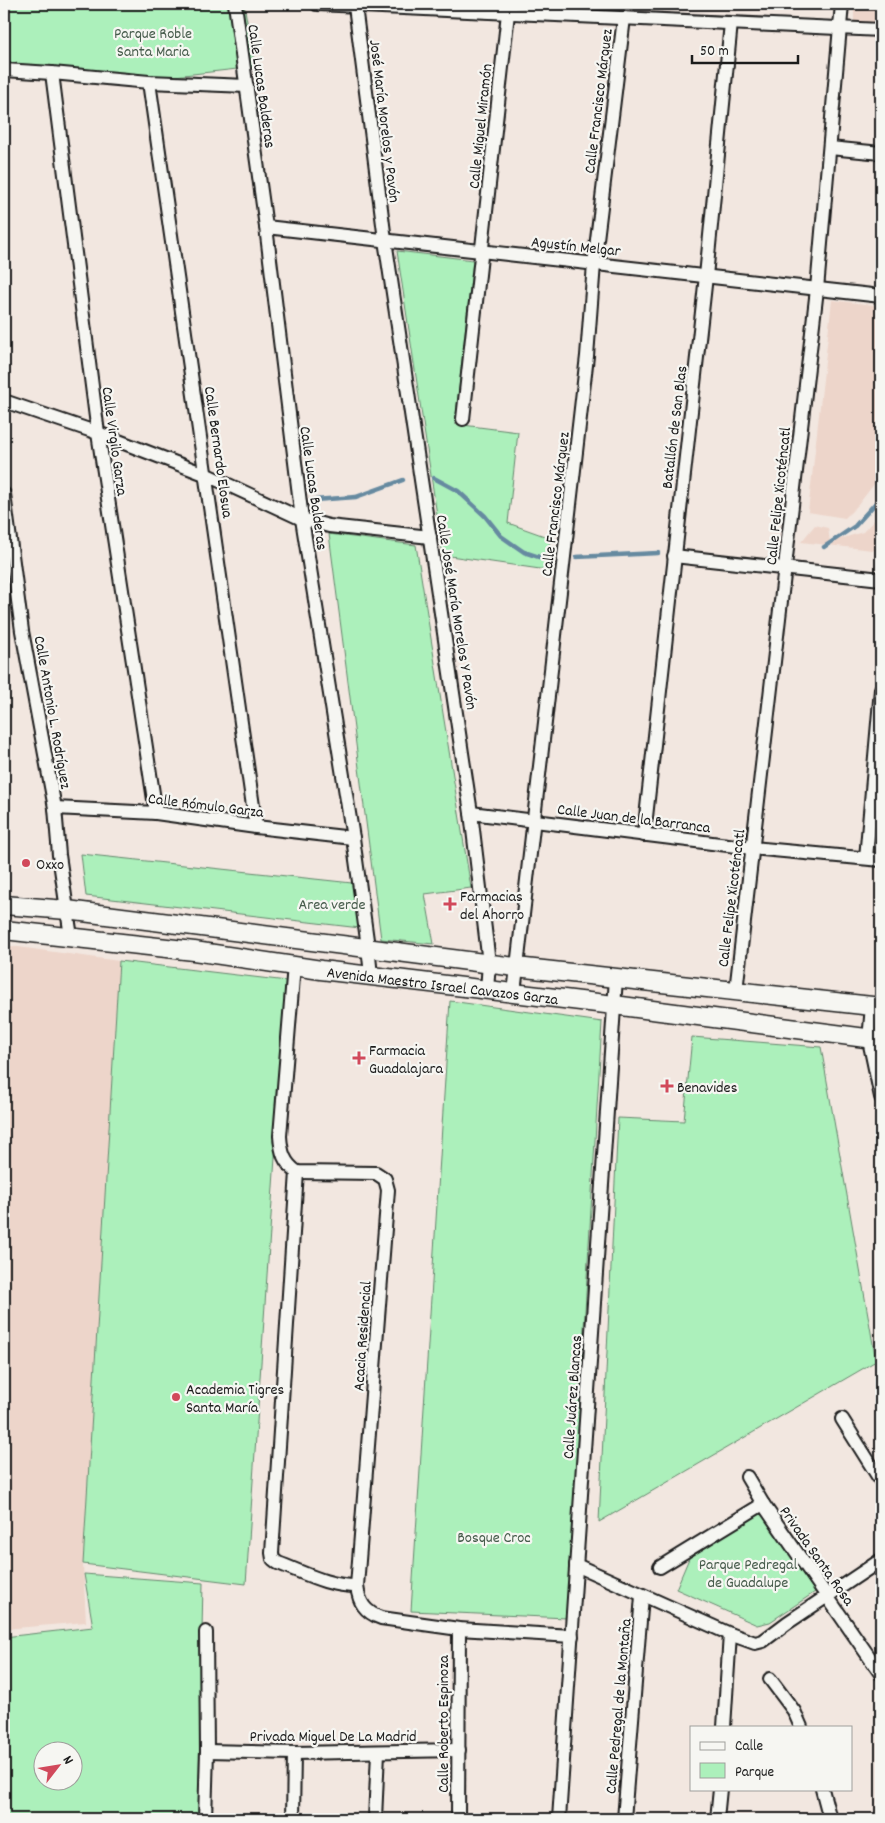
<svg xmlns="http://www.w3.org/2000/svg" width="885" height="1823" font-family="Dekko,sans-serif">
<rect width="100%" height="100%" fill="#f2e7e0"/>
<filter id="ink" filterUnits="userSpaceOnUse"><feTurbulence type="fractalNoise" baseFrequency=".02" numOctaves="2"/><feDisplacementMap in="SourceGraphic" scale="10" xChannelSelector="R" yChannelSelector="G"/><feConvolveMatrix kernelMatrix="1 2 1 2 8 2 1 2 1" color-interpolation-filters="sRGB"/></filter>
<g filter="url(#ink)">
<!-- built -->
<g fill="#edd5ca">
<polygon points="854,4 881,4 881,23 854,21"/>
<polygon points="832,300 881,306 881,475 858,505 845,518 808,512"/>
<polygon points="881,513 881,551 801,542 815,525 828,528 830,542 863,532"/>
<polygon points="4,945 119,961 83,1564 86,1622 4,1629"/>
</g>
<!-- green -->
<g fill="#acf0bb" stroke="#64866c" fill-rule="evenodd">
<polygon points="4,4 244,4 255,67 148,79 4,69"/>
<polygon points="397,251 473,260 455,424 518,432 508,523 550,538 547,570 443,555"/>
<polygon points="329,534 416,545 471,888 425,894 434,944 381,939"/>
<polygon points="81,854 352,883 360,928 86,896"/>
<polygon points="119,961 287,981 246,1584 83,1564"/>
<polygon points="450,1001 602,1022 567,1618 411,1611"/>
<polygon points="692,1037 821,1047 876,1361 599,1522 618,1118 684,1121"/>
<polygon points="762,1512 815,1592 770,1622 757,1625 676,1589 690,1556"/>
<path d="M84,1574L203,1583L198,1819H4V1637L93,1627ZM42,1750H72V1780H42Z"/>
</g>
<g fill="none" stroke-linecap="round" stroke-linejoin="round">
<!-- stream -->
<g stroke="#668aa0" stroke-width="4.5">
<polyline points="434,478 458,491 485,516 501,536 524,552 545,559"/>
<polyline points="314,500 356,497 403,480"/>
<polyline points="824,547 855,526 881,497"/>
<polyline points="576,557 658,553"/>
</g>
<!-- street casing -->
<g stroke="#1c1c1c" stroke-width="16">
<g id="street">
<polyline points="235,4 266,227 302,519 353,838 368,947 371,975"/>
<polyline points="317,4 881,30"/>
<polyline points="355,6 385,240 471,813 489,963 487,990"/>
<polyline points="4,70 52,73 149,82 247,86"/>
<polyline points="52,73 98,433 156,813"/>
<polyline points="149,82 256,827"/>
<polyline points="830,148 881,153"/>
<polyline points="266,227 881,296"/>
<polyline points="4,401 98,433 207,475 302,519 329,526 430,537"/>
<polyline points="463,419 509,4"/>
<polyline points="4,494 22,631 55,808 59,855 71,937"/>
<polyline points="674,556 881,579"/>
<polyline points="55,808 156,813 256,827 353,838"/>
<polyline points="471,813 752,848 881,860"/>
<polyline points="644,835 706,276 731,23"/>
<polyline points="866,858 881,689"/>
<path d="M294,965L280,1136C281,1152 284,1163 297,1172L376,1173L385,1179L388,1190L357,1586C359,1603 365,1612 381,1618L459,1629L572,1636"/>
<polyline points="736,991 817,289 842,4"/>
<polyline points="514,993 587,356 594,264 624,18"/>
<polyline points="872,1006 869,1040 881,1097"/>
<path d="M297,1172L272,1553L273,1559L278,1563C305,1573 327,1586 357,1586"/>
<polyline points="842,1419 881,1481"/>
<polyline points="747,1477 763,1504 881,1674"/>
<polyline points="576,1565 730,1634 755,1643 763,1641 787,1623 881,1560"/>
<polyline points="660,1567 763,1504"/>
<polyline points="770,1679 794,1711 801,1727"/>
<polyline points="724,1727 730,1634"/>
<polyline points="207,1751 294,1753 459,1750"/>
<polyline points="822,1789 830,1819"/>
<polyline points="205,1819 207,1751 206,1632"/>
<polyline points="293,1819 294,1753"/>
<polyline points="375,1819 378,1752"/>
<polyline points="458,1819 459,1629"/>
<polyline points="559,1819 616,978"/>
<polyline points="624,1819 642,1596"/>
<polyline points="717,1819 720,1789"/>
</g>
</g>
<!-- secondary casing -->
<g stroke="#1c1c1c" stroke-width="21">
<g id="secondary">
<polyline points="4,905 67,910 516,967 881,1007"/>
<path id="s1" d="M4,930L194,951L321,970L614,1005L881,1040"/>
</g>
</g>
<!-- street -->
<use href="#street" stroke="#f6f6f2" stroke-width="12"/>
<!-- secondary -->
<use href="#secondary" stroke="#f6f6f2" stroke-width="18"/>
</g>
</g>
<!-- markers -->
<g fill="#d1495b" stroke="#f6f6f2" stroke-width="2">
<circle cx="26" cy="863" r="5"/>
<path d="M447.5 896.5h5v5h5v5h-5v5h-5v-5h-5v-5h5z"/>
<path d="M356.5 1050.5h5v5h5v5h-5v5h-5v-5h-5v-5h5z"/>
<path d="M664.5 1078.5h5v5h5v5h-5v5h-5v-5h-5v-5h5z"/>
<circle cx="176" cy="1397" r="5"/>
</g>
<g text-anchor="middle" stroke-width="4.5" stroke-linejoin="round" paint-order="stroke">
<!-- park labels -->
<g font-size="16" fill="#475c4c" stroke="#f6f6f2">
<text x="153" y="38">Parque Roble<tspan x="153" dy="18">Santa Maria</tspan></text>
<text x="332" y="909">Area verde</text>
<text x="494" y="1542">Bosque Croc</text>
<text x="748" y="1569">Parque Pedregal<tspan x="748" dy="18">de Guadalupe</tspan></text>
</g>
<!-- street labels -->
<g font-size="16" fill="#1c1c1c" stroke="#f6f6f2">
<text transform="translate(263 86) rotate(82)" y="6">Calle Lucas Balderas</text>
<text transform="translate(597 101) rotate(-83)" y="6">Calle Francisco Márquez</text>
<text transform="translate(386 121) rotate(83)" y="6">José María Morelos y Pavón</text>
<text transform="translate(479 126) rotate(-84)" y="6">Calle Miguel Miramón</text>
<text transform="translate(576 245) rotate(6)" y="6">Agustín Melgar</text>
<text transform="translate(673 427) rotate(-83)" y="6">Batallón de San Blas</text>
<text transform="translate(116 441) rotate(82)" y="6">Calle Virgilo Garza</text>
<text transform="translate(220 452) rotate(82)" y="6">Calle Bernardo Elosua</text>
<text transform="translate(315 488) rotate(82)" y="6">Calle Lucas Balderas</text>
<text transform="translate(777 496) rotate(-84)" y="6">Calle Felipe Xicoténcatl</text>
<text transform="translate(554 504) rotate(-83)" y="6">Calle Francisco Márquez</text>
<text transform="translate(458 612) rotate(81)" y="6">Calle José María Morelos Y Pavón</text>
<text transform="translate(54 712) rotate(80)" y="6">Calle Antonio L. Rodríguez</text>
<text transform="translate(206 804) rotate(7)" y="6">Calle Rómulo Garza</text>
<text transform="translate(634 817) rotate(7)" y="6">Calle Juan de la Barranca</text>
<text transform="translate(730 898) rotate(-83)" y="6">Calle Felipe Xicoténcatl</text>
<text dy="6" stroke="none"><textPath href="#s1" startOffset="442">Avenida Maestro Israel Cavazos Garza</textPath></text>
<text transform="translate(361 1336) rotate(-86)" y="6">Acacia Residencial</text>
<text transform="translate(571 1397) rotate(-86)" y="6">Calle Juárez Blancas</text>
<text transform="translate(818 1555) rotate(55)" y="6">Privada Santa Rosa</text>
<text transform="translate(617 1706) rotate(-85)" y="6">Calle Pedregal de la Montaña</text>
<text transform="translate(442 1724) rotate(-90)" y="6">Calle Roberto Espinoza</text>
<text x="333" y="1741">Privada Miguel De La Madrid</text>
</g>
<!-- poi labels -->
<g font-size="16" fill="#1c1c1c" stroke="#f6f6f2" text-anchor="start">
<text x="36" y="869">Oxxo</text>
<text x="460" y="901">Farmacias<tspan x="460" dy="18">del Ahorro</tspan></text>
<text x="369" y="1055">Farmacia<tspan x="369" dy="18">Guadalajara</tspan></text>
<text x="677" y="1092">Benavides</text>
<text x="186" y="1394">Academia Tigres<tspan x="186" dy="18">Santa María</tspan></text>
</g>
</g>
<!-- margin -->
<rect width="885" height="1823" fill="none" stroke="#f6f6f2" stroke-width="20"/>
<rect x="10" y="10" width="865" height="1803" fill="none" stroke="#1c1c1c" stroke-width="2" filter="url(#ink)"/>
<!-- legend -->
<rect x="690" y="1726" width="162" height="65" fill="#f6f6f2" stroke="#9f9f9c"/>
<rect x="700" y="1742" width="25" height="8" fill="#f6f6f2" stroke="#9f9f9c"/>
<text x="735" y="1750" font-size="15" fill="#1c1c1c">Calle</text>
<rect x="700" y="1763" width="25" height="15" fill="#acf0bb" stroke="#9f9f9c"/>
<text x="735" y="1776" font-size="15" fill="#1c1c1c">Parque</text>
<!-- north arrow -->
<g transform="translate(58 1766) rotate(59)"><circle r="24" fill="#f6f6f2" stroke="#9f9f9c"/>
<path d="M0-4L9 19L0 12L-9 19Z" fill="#d1495b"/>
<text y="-8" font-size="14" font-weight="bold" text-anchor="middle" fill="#1c1c1c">N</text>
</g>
<!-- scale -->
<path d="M692 55v8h106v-8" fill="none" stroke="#1c1c1c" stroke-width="2.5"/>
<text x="700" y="55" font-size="15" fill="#1c1c1c" stroke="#f6f6f2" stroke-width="4" paint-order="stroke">50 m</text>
</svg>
